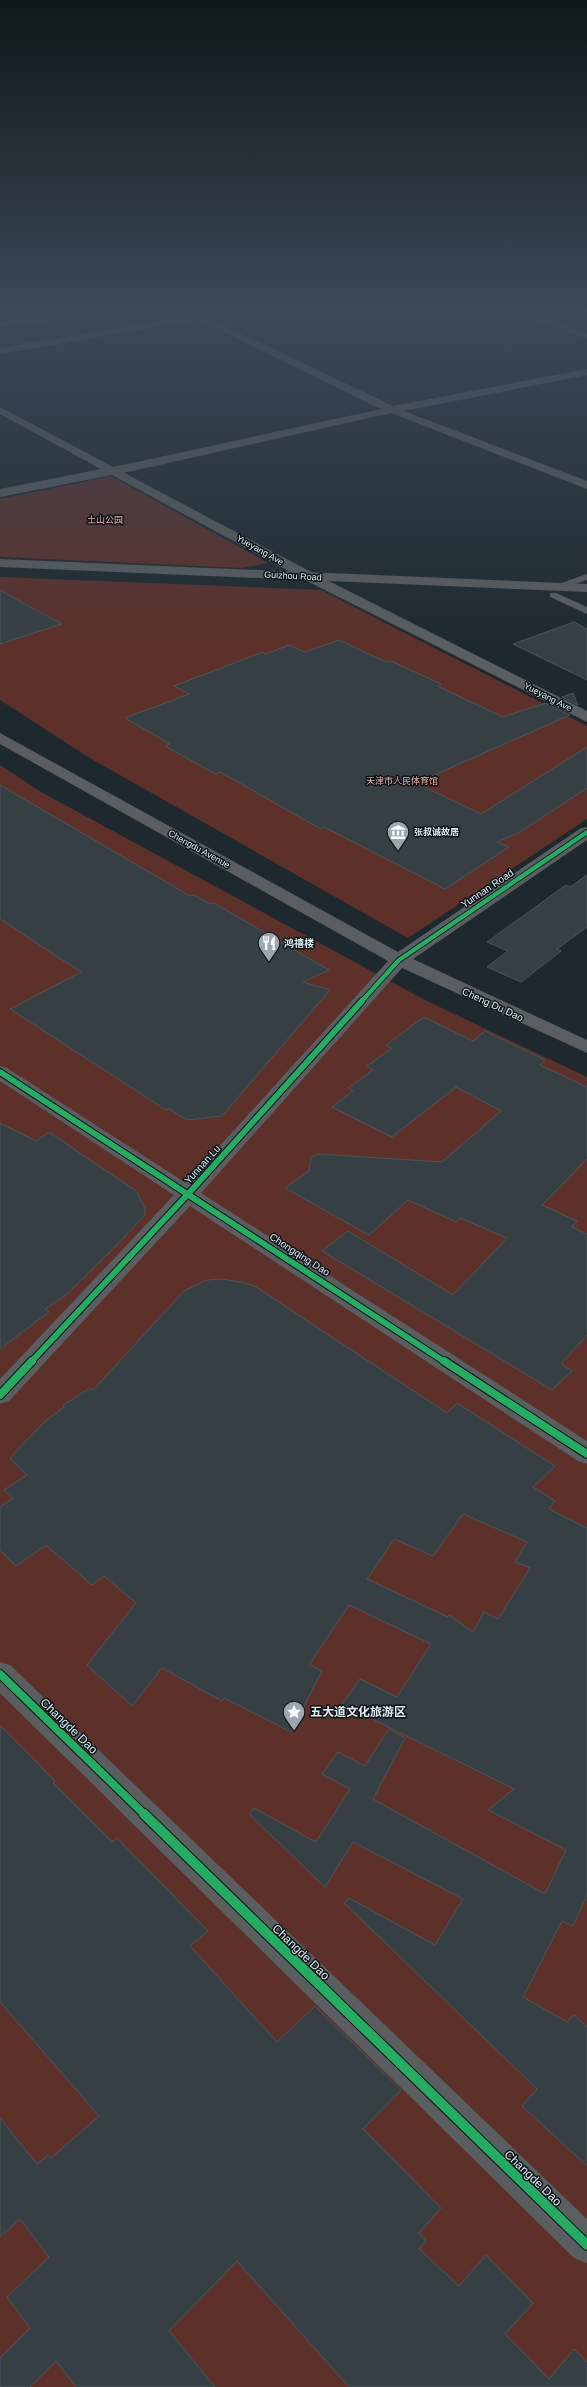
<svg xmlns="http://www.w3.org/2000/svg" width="587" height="2387" font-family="Helvetica,'Noto Sans SC',sans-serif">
<rect width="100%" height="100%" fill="#1e292f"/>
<!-- green -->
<g fill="#5d3029">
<polygon points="111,476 268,563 242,568 0,557 0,499"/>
<polygon points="0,577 321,590 587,726 587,819 408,938 88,757 0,700"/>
<polygon points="0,765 41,792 423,999 587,1077 587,2387 0,2387"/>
</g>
<!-- building -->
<g fill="#364044" stroke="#4b5459" fill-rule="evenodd">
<polygon points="0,590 25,604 62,624 0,644"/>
<polygon points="574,622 587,629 587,680 513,644"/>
<polygon points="339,640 386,662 391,661 441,684 437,686 503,717 546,703 570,715 416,783 481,814 587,747 587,788 520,832 497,842 509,847 445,889 324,827 321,829 220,772 215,774 165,746 170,744 125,718 189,694 174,686 263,652 266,654 289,645 305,652"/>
<polygon points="573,693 578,705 562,697"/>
<polygon points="0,785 190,896 194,895 210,904 214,903 329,970 303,982 330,990 222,1116 187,1120 169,1109 166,1110 10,1009 81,972 0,919"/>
<polygon points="587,875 587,927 557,949 561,951 521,982 487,967 508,951 487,942 566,885 570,887"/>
<polygon points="424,1017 473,1041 485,1031 545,1060 540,1065 587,1087 587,1159 542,1205 577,1221 572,1227 587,1234 587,1335 561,1364 572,1371 552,1390 322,1251 348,1231 453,1295 507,1238 460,1218 456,1222 408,1200 369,1235 285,1188 309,1171 311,1157 320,1154 442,1162 501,1111 456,1087 392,1137 332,1107 353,1091 348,1088 373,1070 367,1066 392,1048 386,1045"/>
<polygon points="0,1123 36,1141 49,1132 136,1191 145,1208 145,1215 111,1251 67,1294 45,1309 49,1312 0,1349"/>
<path d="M223,1279L245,1283L256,1287L447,1413L457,1403L555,1466L533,1487L555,1501L549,1509L587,1528V1895L573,1926L562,1921L523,1997L567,2022L574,2015L587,2027V2166L522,2106L537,2089L344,1903L349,1898L435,1945L463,1899L353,1842L325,1887L249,1814L254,1808L316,1842L350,1789L322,1774L338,1752L365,1766L389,1729L405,1738L373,1799L545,1894L566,1850L488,1810L514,1789L342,1704L360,1679L397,1697L431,1644L349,1605L309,1665L322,1671L291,1732L224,1698L222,1701L162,1668L132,1706L87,1665L136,1603L104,1576L92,1585L46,1545L16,1566L0,1550V1507L13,1498L4,1490L27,1475L10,1458L44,1422L64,1407L62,1406L90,1388L93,1390L184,1291L207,1280ZM463,1514L527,1542L515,1562L530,1568L498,1619L484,1612L473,1632L449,1615L448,1617L367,1579L394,1539L433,1556Z"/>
<polygon points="0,1725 55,1781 53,1783 112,1842 117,1838 208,1931 190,1946 277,2042 315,2006 401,2090 363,2129 441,2208 419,2233 426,2241 419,2249 459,2286 486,2255 533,2303 505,2334 549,2379 574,2349 587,2362 587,2387 349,2387 237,2261 169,2331 215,2387 76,2387 56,2361 30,2387 0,2387 0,2358 30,2328 7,2297 49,2257 20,2219 0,2237 0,2118 37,2164 48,2155 51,2158 99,2116 0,2002"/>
</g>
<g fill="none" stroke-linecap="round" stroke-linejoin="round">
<!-- service -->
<g fill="#5a5e60" fill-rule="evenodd">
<polygon points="587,574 587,580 555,590 550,587"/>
<polygon points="550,593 556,593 587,607 587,614 550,597"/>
</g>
<!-- minor -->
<g fill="#5a5e60" fill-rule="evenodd">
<polygon points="516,313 529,313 587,333 587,339"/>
<polygon points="0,407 315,574 587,711 587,722 305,580 0,414"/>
</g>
<!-- tertiary -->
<g fill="#5a5e60" fill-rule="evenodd">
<polygon points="200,314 393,406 587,369 587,375 404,411 587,481 587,489 391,413 137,470 0,497 0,489 137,462 381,409 197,319 195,317"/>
<polygon points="0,559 587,584 587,592 0,567"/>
<polygon points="0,733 398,952 581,828 587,827 587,840 413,959 587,1040 587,1053 402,968 201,1193 587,1441 587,1464 578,1461 190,1206 9,1401 0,1404 0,1379 174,1195 0,1081 0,1066 7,1068 186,1183 388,961 0,744"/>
<polygon points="0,1662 10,1665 587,2219 587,2263 574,2258 0,1693"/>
</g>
<!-- secondary -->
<g fill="#5a6064" fill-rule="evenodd">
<polygon points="60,313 81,313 76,316 0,328 0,322"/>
<polygon points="207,313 227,313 222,316 0,354 0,348"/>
</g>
<!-- cycleway-far3 casing -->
<g stroke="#0a1317" stroke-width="6">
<polyline id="cycleway-far3" points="361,1002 399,960 587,832"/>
</g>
<!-- cycleway-far2 casing -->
<g stroke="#0a1317" stroke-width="8">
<g id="cycleway-far2">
<polyline points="0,1072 445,1362"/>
<polyline points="31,1362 189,1193 362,1001"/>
</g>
</g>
<!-- cycleway-far1 casing -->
<g stroke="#0a1317" stroke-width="10">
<g id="cycleway-far1">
<polyline points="444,1361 587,1454"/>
<polyline points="0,1395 32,1361"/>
<polyline points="0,1674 145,1815"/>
</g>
</g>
<!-- cycleway casing -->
<g stroke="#0a1317" stroke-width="12">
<polyline id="cycleway" points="144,1814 587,2245"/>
</g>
<!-- cycleway-far3 -->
<use href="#cycleway-far3" stroke="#26ab63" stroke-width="4.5"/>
<!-- cycleway-far2 -->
<use href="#cycleway-far2" stroke="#26ab63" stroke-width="6"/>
<!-- cycleway-far1 -->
<use href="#cycleway-far1" stroke="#26ab63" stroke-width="8"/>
<!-- cycleway -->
<use href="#cycleway" stroke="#26ab63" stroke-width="10"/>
</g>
<!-- sky -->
<linearGradient id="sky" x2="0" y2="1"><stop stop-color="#10171a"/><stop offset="0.48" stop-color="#3b4958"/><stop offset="1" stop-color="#3b4958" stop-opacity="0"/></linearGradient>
<rect width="587" height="647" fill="url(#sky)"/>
<!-- icons -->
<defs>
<g id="museum-pin" transform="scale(1.15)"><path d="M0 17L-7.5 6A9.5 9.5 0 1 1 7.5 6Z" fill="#9da8ae" stroke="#0a1317"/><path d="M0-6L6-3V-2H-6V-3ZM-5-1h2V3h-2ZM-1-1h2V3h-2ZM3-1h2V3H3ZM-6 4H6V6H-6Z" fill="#fff"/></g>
<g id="restaurant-pin" transform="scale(1.15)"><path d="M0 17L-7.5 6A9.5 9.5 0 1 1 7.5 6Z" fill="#9da8ae" stroke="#0a1317"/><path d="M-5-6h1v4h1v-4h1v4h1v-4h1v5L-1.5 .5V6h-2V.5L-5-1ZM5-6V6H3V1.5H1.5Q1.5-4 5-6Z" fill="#fff"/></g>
<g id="sight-pin" transform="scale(1.15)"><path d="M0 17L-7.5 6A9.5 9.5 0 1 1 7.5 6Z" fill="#9da8ae" stroke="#0a1317"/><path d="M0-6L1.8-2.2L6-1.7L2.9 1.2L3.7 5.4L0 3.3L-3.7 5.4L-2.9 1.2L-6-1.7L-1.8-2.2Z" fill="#fff"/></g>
</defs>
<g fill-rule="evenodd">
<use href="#museum-pin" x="398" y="832"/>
<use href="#restaurant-pin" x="269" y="943"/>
<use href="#sight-pin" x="294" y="1712"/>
</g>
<g text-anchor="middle" stroke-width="3" stroke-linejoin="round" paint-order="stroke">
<!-- far-park labels -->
<g font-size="9" fill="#f1aea1" stroke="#0a1317">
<text x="105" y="523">土山公园</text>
<text x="402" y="784">天津市人民体育馆</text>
</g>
<!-- far-street labels -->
<g font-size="9" fill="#e1edf3" stroke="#0a1317">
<text transform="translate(260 550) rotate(29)" y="3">Yueyang Ave</text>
<text transform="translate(293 576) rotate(3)" y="3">Guizhou Road</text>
<text transform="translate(548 697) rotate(27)" y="3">Yueyang Ave</text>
<text transform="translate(199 849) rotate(29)" y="3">Chengdu Avenue</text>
</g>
<!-- far-poi labels -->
<g font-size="9" font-weight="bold" fill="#e1edf3" stroke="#0a1317" text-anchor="start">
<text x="414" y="835">张叔诚故居</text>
</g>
<!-- street labels -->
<g font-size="10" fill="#e1edf3" stroke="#0a1317">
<text transform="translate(487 888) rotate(-34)" y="4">Yunnan Road</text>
<text transform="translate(493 1004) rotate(25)" y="4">Cheng Du Dao</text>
<text transform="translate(202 1164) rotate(-48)" y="4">Yunnan Lu</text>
<text transform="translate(300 1254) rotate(33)" y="4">Chongqing Dao</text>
</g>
<!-- poi labels -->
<g font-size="10" font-weight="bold" fill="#e1edf3" stroke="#0a1317" text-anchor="start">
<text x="284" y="947">鸿禧楼</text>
</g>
<!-- near-poi labels -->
<g font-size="12" font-weight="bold" fill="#e1edf3" stroke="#0a1317" text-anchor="start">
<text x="310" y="1716">五大道文化旅游区</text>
</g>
<!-- near-street labels -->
<g font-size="12" fill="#e1edf3" stroke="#0a1317">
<text transform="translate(69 1726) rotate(44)" y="4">Changde Dao</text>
<text transform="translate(301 1952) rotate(44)" y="4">Changde Dao</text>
<text transform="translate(533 2178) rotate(44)" y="4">Changde Dao</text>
</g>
</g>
</svg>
